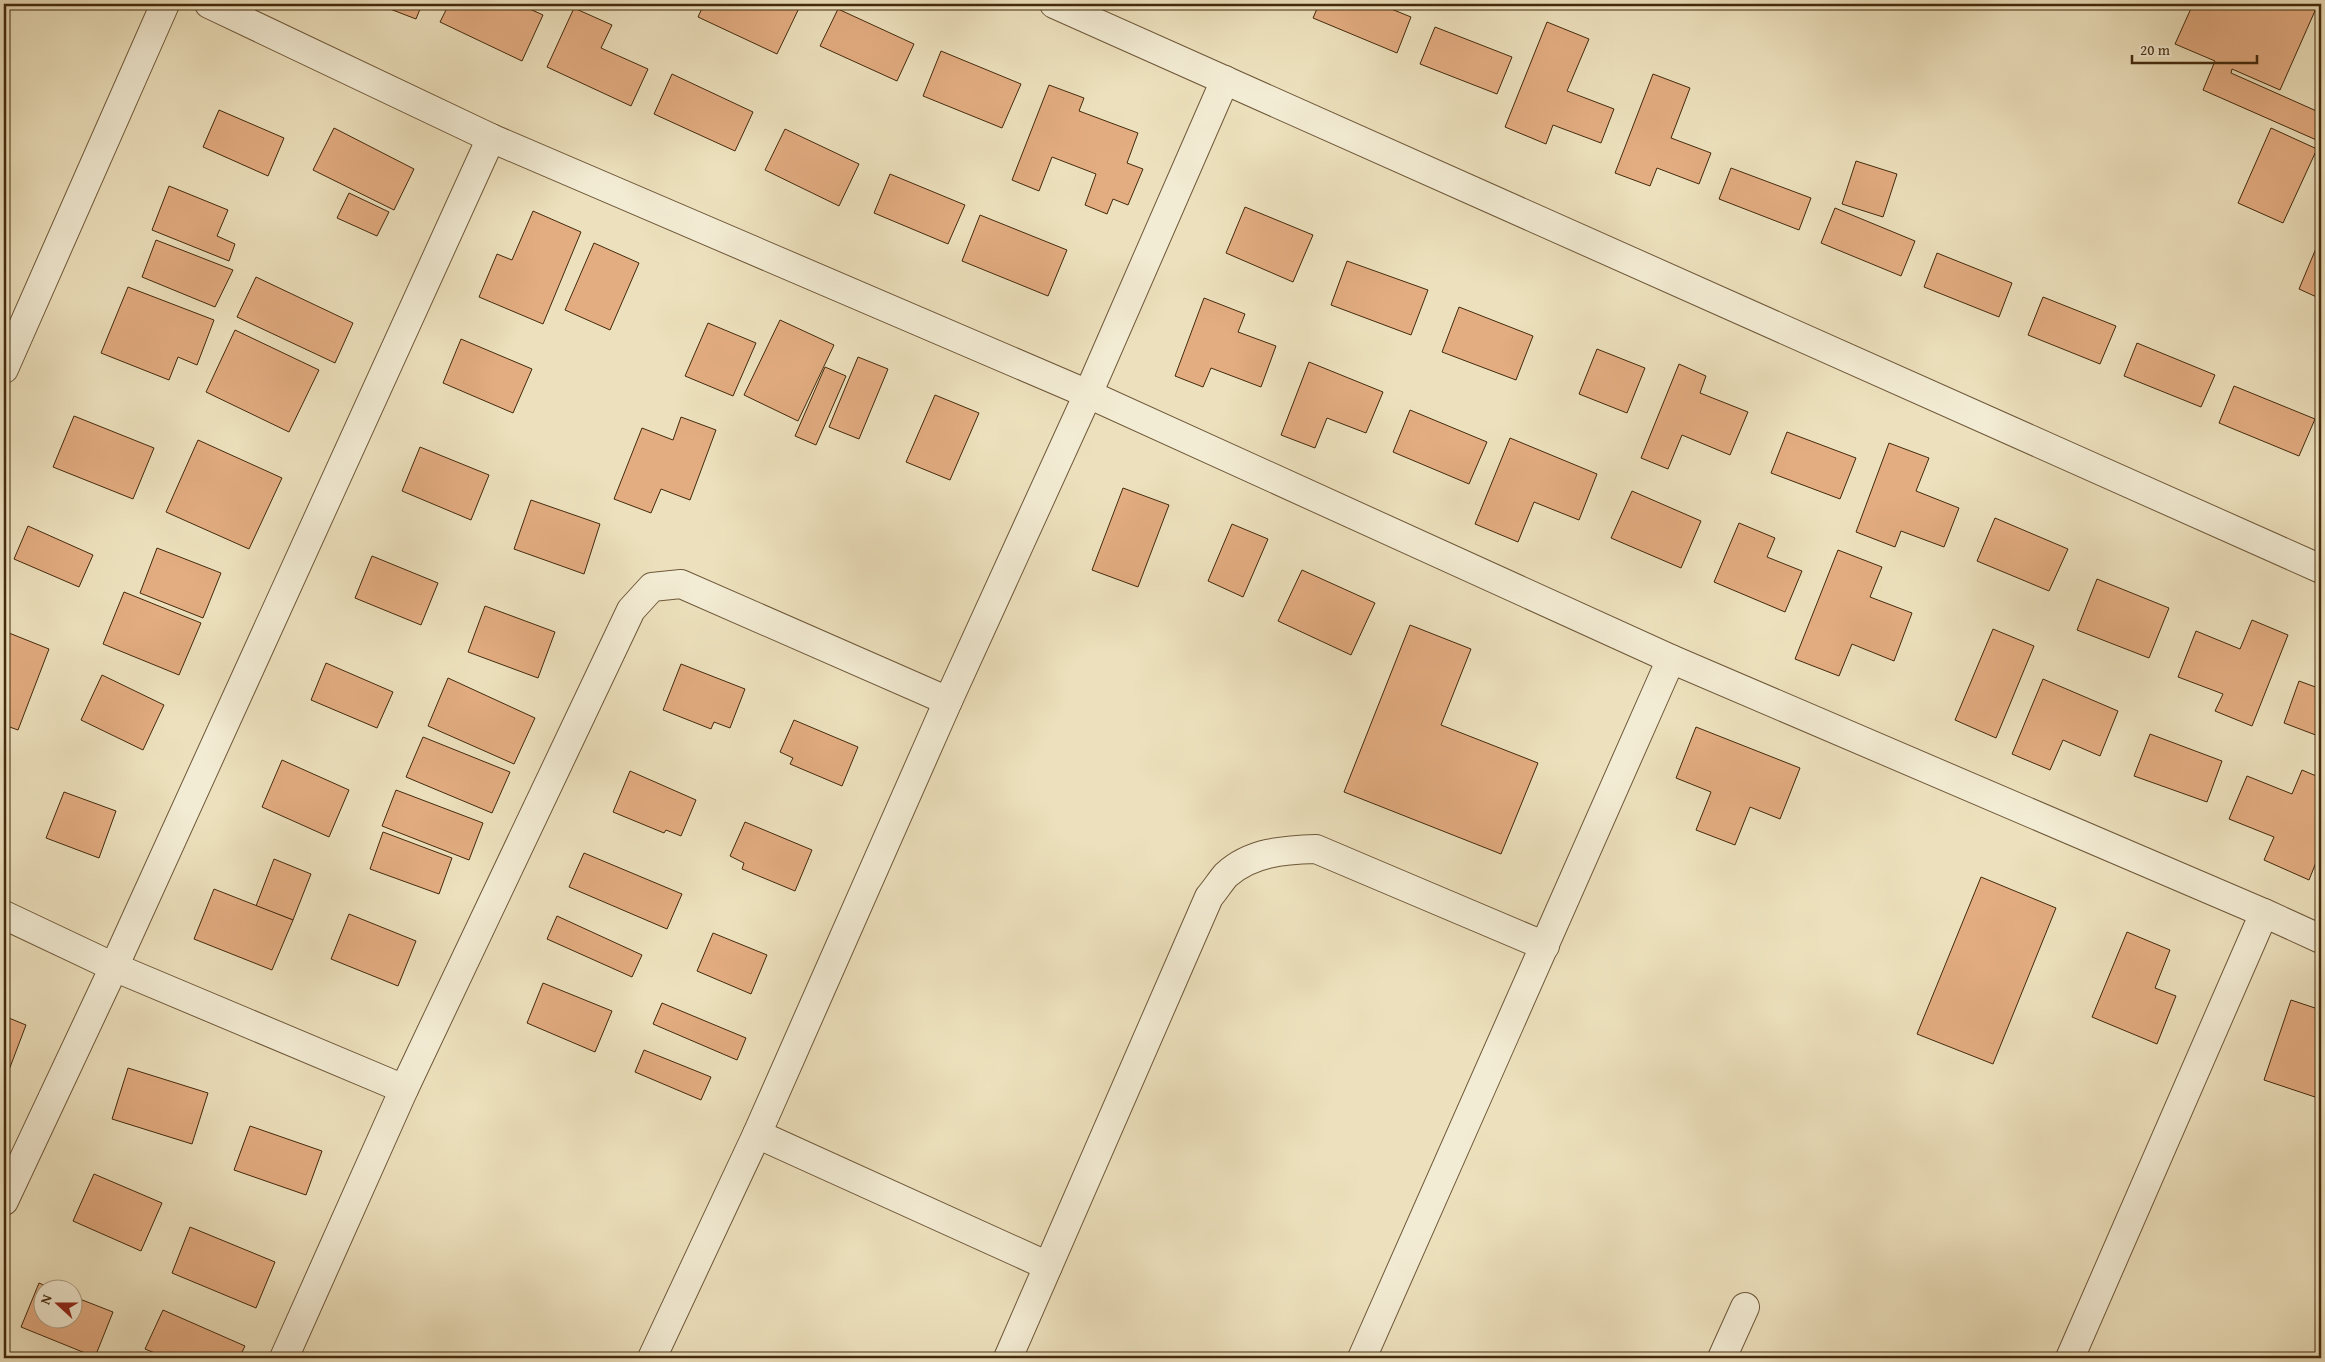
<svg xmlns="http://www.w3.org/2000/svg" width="2325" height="1362" font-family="'Gentium Book Plus',serif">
<rect width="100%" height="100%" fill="#ede1bd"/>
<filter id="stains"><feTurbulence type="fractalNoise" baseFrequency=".004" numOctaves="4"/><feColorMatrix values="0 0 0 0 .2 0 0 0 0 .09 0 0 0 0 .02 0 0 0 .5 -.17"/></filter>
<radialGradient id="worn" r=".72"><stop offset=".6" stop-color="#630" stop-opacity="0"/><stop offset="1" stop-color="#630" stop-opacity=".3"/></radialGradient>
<!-- building -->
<g fill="#e3ac81" stroke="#432a0d">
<polygon points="377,4 422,4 416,19"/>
<polygon points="449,4 519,4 543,15 522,61 440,22"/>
<polygon points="704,4 801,4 777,54 698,17"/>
<polygon points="1319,4 1379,4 1411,17 1397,53 1313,18"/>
<polygon points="2193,4 2318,4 2280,90 2232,69 2231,73 2321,113 2321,142 2203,90 2215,61 2175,44"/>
<polygon points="574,8 612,25 601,48 648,69 631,106 547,67"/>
<polygon points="838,9 914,44 897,81 820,46"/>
<polygon points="1547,22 1589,39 1567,91 1614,109 1601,143 1553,125 1546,144 1505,127"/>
<polygon points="1435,27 1512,57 1497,94 1420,64"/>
<polygon points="941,51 1021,84 1002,128 923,96"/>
<polygon points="672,74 753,112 735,151 654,114"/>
<polygon points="1653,74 1690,88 1671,138 1711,153 1699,184 1657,168 1650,186 1615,173"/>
<polygon points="1049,85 1084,98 1079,111 1138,133 1127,163 1143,169 1128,205 1113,199 1107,214 1085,205 1096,174 1052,157 1039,191 1012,180"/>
<polygon points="219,110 284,138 268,176 203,147"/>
<polygon points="334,128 414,169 394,210 313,170"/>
<polygon points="2271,128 2317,149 2283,223 2238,203"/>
<polygon points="785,129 859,164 839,206 765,170"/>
<polygon points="1856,161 1897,174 1883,217 1842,204"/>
<polygon points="1731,168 1811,198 1799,230 1719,199"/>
<polygon points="890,174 965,205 948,244 874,213"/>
<polygon points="169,186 228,210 217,236 235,244 229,261 152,230"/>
<polygon points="349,193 389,212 377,236 337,218"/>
<polygon points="1245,207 1313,235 1293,282 1226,253"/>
<polygon points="1835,208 1915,241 1901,276 1821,243"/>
<polygon points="533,211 581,232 543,324 479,297 497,254 512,260"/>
<polygon points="980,215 1067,250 1048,296 962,261"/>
<polygon points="156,240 233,270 215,307 142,277"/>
<polygon points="594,243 639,263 610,330 565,310"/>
<polygon points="2317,246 2321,248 2321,299 2299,289"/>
<polygon points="1937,253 2012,283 1999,317 1924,287"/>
<polygon points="1347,261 1428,290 1411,335 1331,305"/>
<polygon points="256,277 353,323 335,363 237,317"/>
<polygon points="128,287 214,320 197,365 178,357 169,380 101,353"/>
<polygon points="2043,297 2116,326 2100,364 2028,335"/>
<polygon points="1204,298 1245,314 1238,332 1276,346 1261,387 1211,368 1203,387 1175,376"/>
<polygon points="1459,307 1533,336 1516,380 1442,352"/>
<polygon points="780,320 834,345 798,421 744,395"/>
<polygon points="708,323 756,343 733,396 685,376"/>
<polygon points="235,330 319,370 289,432 206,392"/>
<polygon points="461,339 532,369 513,413 443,383"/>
<polygon points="2137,343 2215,375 2201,407 2124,376"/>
<polygon points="1597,349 1645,368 1627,413 1579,394"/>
<polygon points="858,357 888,369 859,439 829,427"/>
<polygon points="1309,362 1383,392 1366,433 1327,418 1315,448 1281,435"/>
<polygon points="1679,364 1706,376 1700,393 1748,412 1730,455 1682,435 1668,469 1641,458"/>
<polygon points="825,367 846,376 816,445 795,436"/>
<polygon points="2234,386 2315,419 2299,456 2219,423"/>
<polygon points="935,395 979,413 950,480 906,462"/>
<polygon points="1410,410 1487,442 1469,484 1393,452"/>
<polygon points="74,416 154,448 133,499 53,467"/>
<polygon points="681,417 716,430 690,500 661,489 651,513 614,499 642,428 673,440"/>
<polygon points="1787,432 1856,458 1840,499 1771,473"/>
<polygon points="1510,438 1597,474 1579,520 1534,502 1518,542 1475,524"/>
<polygon points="198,440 282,478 249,549 166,512"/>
<polygon points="1889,443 1929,458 1916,491 1959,508 1944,547 1901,531 1895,547 1856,532"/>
<polygon points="420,447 489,475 471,520 402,491"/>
<polygon points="1123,488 1169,505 1138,587 1092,570"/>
<polygon points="1632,491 1701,521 1681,568 1611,538"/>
<polygon points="531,500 600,524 584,574 514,549"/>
<polygon points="1995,518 2068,549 2049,591 1977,561"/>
<polygon points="1739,523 1775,538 1767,557 1802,571 1785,612 1714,582"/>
<polygon points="1232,524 1268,539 1243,597 1208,581"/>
<polygon points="28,526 93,555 79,587 14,559"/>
<polygon points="157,548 221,573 203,618 140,593"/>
<polygon points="1838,550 1882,567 1870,597 1912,613 1894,661 1852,644 1839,676 1795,659"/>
<polygon points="372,556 438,583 421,625 355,598"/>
<polygon points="1302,570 1375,603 1351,655 1278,621"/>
<polygon points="2097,579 2169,608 2149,658 2077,630"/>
<polygon points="124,592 201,623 179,675 103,644"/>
<polygon points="485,606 555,632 538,678 468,652"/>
<polygon points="2252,620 2288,635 2252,726 2215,711 2223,694 2178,677 2196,631 2240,649"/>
<polygon points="1410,625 1471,649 1441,725 1538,763 1501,854 1344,792"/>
<polygon points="1993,629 2034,646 1996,738 1955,720"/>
<polygon points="4,631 49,649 18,730 4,725"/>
<polygon points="326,663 393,692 377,728 311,700"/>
<polygon points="681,664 745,689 730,728 714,722 711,729 663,710"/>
<polygon points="102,675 164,705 143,750 81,720"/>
<polygon points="448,678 535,718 514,764 428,726"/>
<polygon points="2043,679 2118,711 2100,756 2063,740 2050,770 2012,754"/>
<polygon points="2299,681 2321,689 2321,737 2284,723"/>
<polygon points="794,720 858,747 842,786 790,764 793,758 780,752"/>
<polygon points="1696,727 1800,768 1780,819 1750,807 1735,845 1696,830 1711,792 1676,778"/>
<polygon points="2150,734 2222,761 2207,802 2134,776"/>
<polygon points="423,737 510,772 492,813 406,777"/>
<polygon points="282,760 349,790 329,837 262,807"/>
<polygon points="2302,770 2321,778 2321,850 2309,880 2264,860 2274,837 2229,819 2247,776 2292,794"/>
<polygon points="630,771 696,800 681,836 666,830 664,833 613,812"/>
<polygon points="396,790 483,823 469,860 382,826"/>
<polygon points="64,792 116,811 99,858 46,838"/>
<polygon points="745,822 812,850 795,891 742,869 744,863 730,856"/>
<polygon points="383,832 452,858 439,894 370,869"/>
<polygon points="584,853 682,894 667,929 569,887"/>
<polygon points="274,859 311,874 293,920 256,906"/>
<polygon points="1981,877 2056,908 1993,1064 1917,1034"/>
<polygon points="214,889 293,920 272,970 194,939"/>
<polygon points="349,914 416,941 398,986 331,959"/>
<polygon points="557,916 642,955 632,977 547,939"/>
<polygon points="2127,932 2170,950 2155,988 2176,996 2157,1044 2092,1017"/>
<polygon points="713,933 767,955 751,994 697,971"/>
<polygon points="543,983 612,1011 595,1052 527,1023"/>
<polygon points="2291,1000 2321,1010 2321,1099 2264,1080"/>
<polygon points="662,1003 746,1038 737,1060 653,1024"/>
<polygon points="4,1016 26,1025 9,1070 4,1068"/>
<polygon points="644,1050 711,1077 701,1100 635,1072"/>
<polygon points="128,1068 208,1093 192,1144 112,1119"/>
<polygon points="250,1126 322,1151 306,1195 234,1170"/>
<polygon points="94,1174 162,1203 141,1251 73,1221"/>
<polygon points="190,1227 275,1262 256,1308 172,1273"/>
<polygon points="39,1283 55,1290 42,1290 42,1320 72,1320 72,1296 113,1312 95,1357 21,1327"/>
<polygon points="163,1310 245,1346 239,1358 167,1358 145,1349"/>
</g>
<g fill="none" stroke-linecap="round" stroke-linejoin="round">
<!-- minor casing -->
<g stroke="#6e5839" stroke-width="30">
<g id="minor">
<polyline points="209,4 491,138 1088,394 1671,659 2264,913 2070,1358"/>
<polyline points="1054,4 2321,569"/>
<polyline points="4,369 165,4"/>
<polyline points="2264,913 2321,939"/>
<polyline points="4,915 114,967 404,1089"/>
<polyline points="757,1134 1048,1266"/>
<polyline points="4,1201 114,967 491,138"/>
<polyline points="284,1358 404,1089 631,610 652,587 681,584 948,701"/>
<polyline points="652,1358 757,1134 948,701 1088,394 1225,80"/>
<path d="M1008,1358L1209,897C1215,890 1220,882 1226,875C1251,852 1284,850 1316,849L1545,946"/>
<polyline points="1362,1358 1671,659"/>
<polyline points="1722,1358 1745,1307"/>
</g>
</g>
<!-- minor -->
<use href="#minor" stroke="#f3ecd4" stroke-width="28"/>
</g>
<!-- margin -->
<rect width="2325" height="1362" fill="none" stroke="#ede1bd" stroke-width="20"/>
<rect x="5" y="5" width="2315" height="1352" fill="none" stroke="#432a0d" stroke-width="2.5"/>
<rect x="10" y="10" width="2305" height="1342" fill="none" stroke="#432a0d"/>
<!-- north arrow -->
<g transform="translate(58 1304) rotate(291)"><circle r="24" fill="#f3ecd4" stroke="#ad9e84"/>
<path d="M0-4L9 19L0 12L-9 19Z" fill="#8f2418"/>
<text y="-8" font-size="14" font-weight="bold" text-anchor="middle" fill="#432a0d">N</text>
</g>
<!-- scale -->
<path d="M2132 55v8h125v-8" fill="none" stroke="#432a0d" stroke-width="2.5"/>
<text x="2140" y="55" font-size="15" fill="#432a0d" stroke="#f3ecd4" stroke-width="4" paint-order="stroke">20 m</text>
<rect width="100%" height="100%" filter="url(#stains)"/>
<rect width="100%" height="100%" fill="url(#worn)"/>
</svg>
